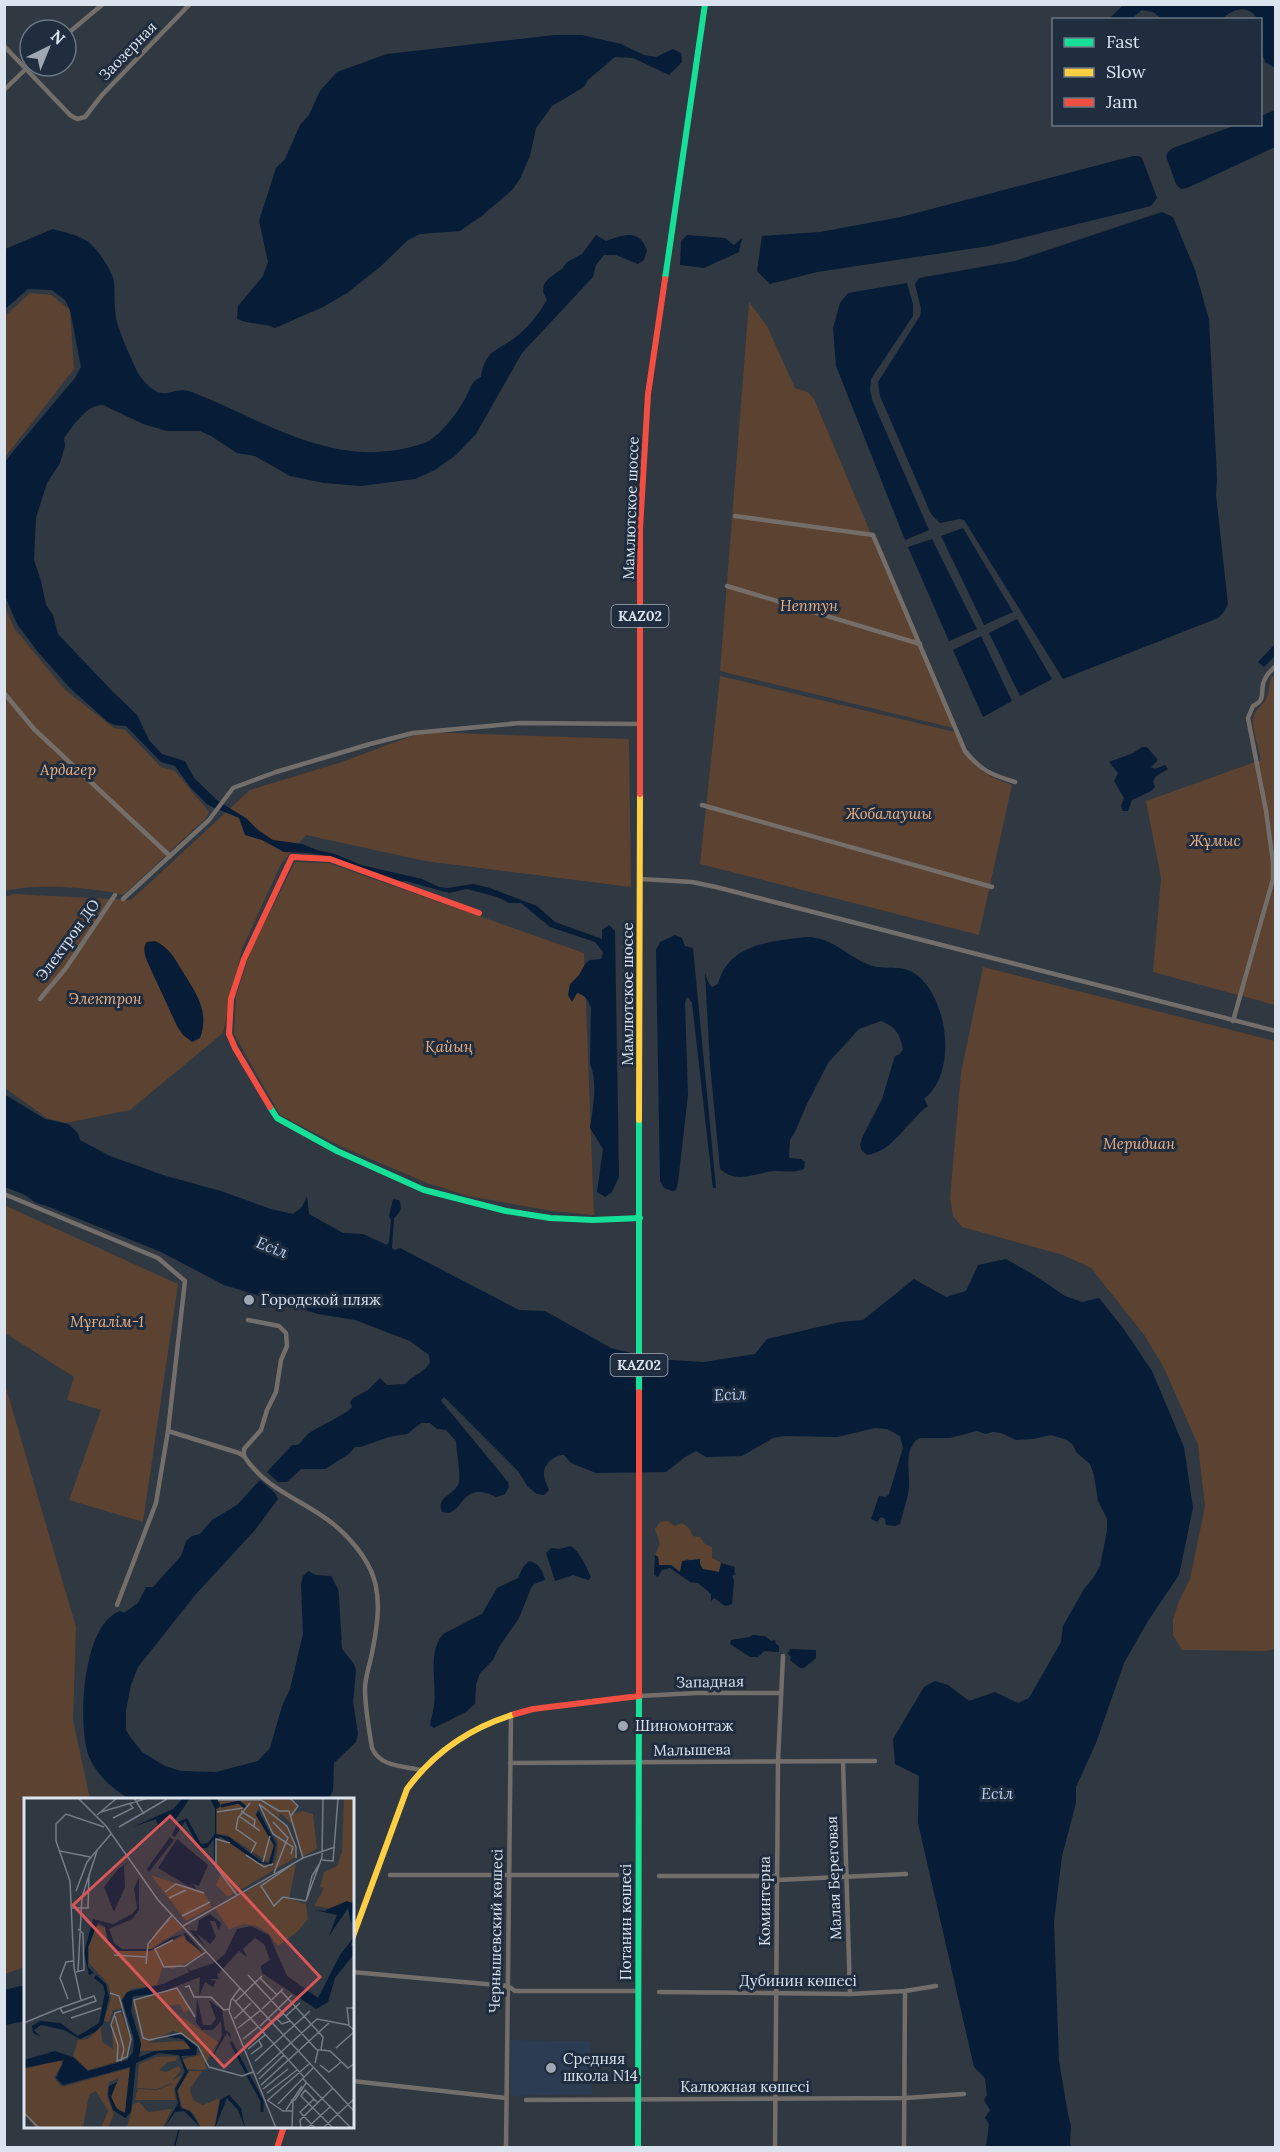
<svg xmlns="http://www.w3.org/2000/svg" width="1280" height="2152" font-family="Lora,serif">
<rect width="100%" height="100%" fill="#303842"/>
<!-- built -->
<polygon fill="#2c3c52" points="511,2040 590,2041 592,2094 511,2096"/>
<!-- green -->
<g fill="#5c4230">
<polygon points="30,293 51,295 70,310 74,369 5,457 5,316"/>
<polygon points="749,302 767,326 795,388 808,392 814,399 953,728 720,671"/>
<path d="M4,604L14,628L65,690L114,728L125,730L161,767L175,771L209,812L206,818L123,895C95,887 31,883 5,891Z"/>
<path d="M1275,673V1005L1153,972L1161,878L1146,801L1261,760C1259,749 1249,722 1255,713C1259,706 1266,703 1268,694C1270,685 1269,680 1275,673Z"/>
<path d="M720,676L955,732C968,764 980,774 1012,785L979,935L700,864Z"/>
<polygon points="422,732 629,739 631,887 425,861 306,835 281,864 242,949 223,1033 130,1110 66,1123 47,1118 5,1088 4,897 14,894 131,900 250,790 342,762"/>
<polygon points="295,862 328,863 584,953 594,1215 552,1211 468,1196 427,1183 340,1146 280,1115 234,1034 236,996 251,950"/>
<polygon points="983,967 1275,1041 1275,1649 1265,1651 1182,1650 1173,1635 1173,1619 1179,1601 1190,1579 1205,1506 1198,1445 1164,1368 1145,1336 1091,1268 1063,1255 962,1227 953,1216 950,1198 961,1073"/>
<polygon points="4,1205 178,1284 143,1522 69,1500 101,1410 67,1400 74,1377 5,1333"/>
<polygon points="4,1381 76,1627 73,1720 90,1799 26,1800 25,1967 5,1974"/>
<polygon points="668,1521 675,1526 682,1523 689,1528 693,1536 700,1537 705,1544 712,1547 712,1558 722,1563 719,1572 703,1569 694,1560 686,1559 681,1565 680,1572 671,1565 659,1565 658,1557 655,1555 660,1544 655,1529 660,1522"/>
</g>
<!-- water -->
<g fill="#071c36">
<path d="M1124,4L1275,5V68L1265,62L1261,50L1263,34L1260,20L1258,19C1247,4 1234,8 1222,19H1162L1153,12L1142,10L1131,19H1109Z"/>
<path d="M555,35H582L621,44L644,55L656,57L673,49L681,53L682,62L669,75L633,58L615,57L588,80L584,87L552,106L536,128L530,156L520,179L512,190L483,215L460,231L420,234L408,240L380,267L347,293L323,307L275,328C262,322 250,325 237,319L238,306L263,276L268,262L259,221L276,168L285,159L300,125L309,115L320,91L337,72L387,54Z"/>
<polygon points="1275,110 1275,147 1187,188 1181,189 1176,184 1166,156 1168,152 1173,148 1236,125 1260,124 1261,116"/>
<polygon points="1133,156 1139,156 1142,158 1157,198 1151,206 989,246 817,272 770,284 757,271 762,236 820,232 901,217"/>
<polygon points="1162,212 1173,217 1195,270 1209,319 1217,478 1216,495 1228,604 1224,612 1218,618 1063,679 964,520 959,519 940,523 931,514 880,396 878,382 920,316 921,309 915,284 919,278 1015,261"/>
<path d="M53,229C64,232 77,235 87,241C96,247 113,271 114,282C115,294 114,306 116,318C119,331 125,344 130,356C134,364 137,373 143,380C165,406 171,384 192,392C268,422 338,473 424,443C438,439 459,411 466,397C471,388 470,382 481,377C485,351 495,352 513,339C526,330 539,314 547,300L543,292L544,284L549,278L562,269L567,262L582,254L596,235L606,241C625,234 639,229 647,250L644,260L638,264L616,255H604L596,265L593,277L522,353L476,434L456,455L435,470L415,479L361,486L324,483L290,476L255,456L237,453L211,436L200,431H167L143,424L103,405C86,404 73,427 64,438L65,446L60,463L47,483L36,518L34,560L41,581L46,605L53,615L58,634L112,691L137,715L149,740L162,754L185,761L194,778L218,801L246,818L258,830L273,840L302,844L317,850L335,854L361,865L422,879L439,887L448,888L473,884L490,888L537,906L555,922L602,939V930L609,925L615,931L619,1177L612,1192L605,1197L597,1192L603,1149L590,1128C593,1108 598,1082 590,1064L591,1008C588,1001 586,995 577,993L572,1002L568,995L570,984L579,975L585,964L590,960L601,959L603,952L595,942L550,927L521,903H509L497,897L467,889L449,893L406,881L394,882L378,873L367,871L331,857L310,853L284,852L262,840L245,835L239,818L208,805L190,787L175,766L161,762L126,726L114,725L108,722L70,688L38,652L17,624L5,596L4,464L11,454L75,378L81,367L70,310L65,300L52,290L28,289L5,309V249Z"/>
<polygon points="687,235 725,238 734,245 742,238 739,252 704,268 680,265 681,241"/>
<polygon points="907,283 913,304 913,316 871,379 870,390 873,402 929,530 905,540 836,366 833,328 840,303 848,293"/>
<polygon points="963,528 1013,612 984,625 941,536"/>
<polygon points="932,539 977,629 949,641 908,547"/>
<polygon points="1017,619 1052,679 1020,696 989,633"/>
<polygon points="981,636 1012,701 983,717 953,650"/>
<polygon points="1275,644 1275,656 1264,667 1258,662"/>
<polygon points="1142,747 1147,747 1158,760 1151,767 1155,769 1165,765 1168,769 1155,777 1153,782 1155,787 1151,791 1132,800 1128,811 1123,811 1121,806 1124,798 1114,781 1118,773 1109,762 1133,753"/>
<polygon points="675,935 682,938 685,946 693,948 716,1188 713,1188 692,1003 688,997 686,999 685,1003 688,1095 678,1182 676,1190 672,1191 664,1188 660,1181 656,950 660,942"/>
<path d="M806,937C834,937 849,959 873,966C888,970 903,964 917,975C948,1000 958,1072 924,1099L928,1106C908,1120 893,1152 867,1155L862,1151L860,1145L862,1138L882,1099L895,1056L900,1054L903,1049C900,1034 896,1027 881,1021L859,1029L828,1063L806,1106L796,1130L790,1140L789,1158L801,1159L805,1162L804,1169C794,1173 785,1171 775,1171C756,1172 738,1185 720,1169L710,1064L705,973L709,984L712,987L718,984C728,944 771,941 806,937Z"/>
<path d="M155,941C170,948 175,959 183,972C196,993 210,1012 200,1038L192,1042L183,1035L177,1026L147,961C145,955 142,948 147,942Z"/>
<path d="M4,1094L45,1119L68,1124L78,1133L80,1140L110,1156L166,1176L221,1191L271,1209L293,1214L302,1207L307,1196L309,1214L343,1233L363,1234L387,1245L389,1242L391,1220L389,1216L393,1199L399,1200C403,1208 400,1213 394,1218L392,1248L395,1250L400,1248L519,1310L545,1311L611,1348L655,1359L704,1362L755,1354L767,1339L840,1322L863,1320L914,1279L946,1297L966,1291L978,1265L1006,1259L1034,1275L1065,1296L1082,1302L1099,1298L1123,1328L1152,1371L1184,1447L1193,1508L1179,1575L1148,1621L1124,1663L1096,1743L1076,1787V1803L1062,1856L1054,1922L1059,2061L1068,2114L1071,2126L1070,2143L1072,2147H986L989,2124L985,2118L990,2110L984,2100L987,2095L985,2078L974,2067L918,1823L919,1776L895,1764L893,1739L924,1687L935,1681L948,1685L969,1701L995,1692L1018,1703L1029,1698L1061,1642L1063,1626L1084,1589L1093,1578L1100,1566L1107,1531V1519L1098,1501L1094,1475L1090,1464L1076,1452L1073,1445L1067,1440L1051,1435L1033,1439L1016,1440L1001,1433L993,1432L985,1434L977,1431L950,1438H919C903,1450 910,1470 909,1487C908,1499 903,1512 900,1524L896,1526L886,1525L885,1519L881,1517L877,1522L871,1519L879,1496L886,1497L889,1494L903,1448L900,1436L887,1429L875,1428L837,1437L785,1436L773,1438L742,1456L706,1457L696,1451L685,1457L666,1472L596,1473L571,1463L564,1455C554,1455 543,1464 544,1475C544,1480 548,1486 549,1490L544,1495L537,1494L528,1487L518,1471L444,1397L441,1400L443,1403L508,1482L509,1487L505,1494L496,1497C459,1478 464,1519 442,1512C436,1497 452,1496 458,1485C462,1477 456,1452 456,1441L446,1430L437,1429L430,1423H421L407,1434L389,1437L361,1447H355L349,1454L325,1469H301L287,1482H278L267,1472L292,1445H298C302,1442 304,1438 307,1435C318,1426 346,1415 352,1407L350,1402L353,1398L368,1390L380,1378L387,1385L405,1384C413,1375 423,1373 430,1363L429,1355L410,1341L355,1320L318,1314L224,1285L161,1252L47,1206L36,1203L25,1195L5,1187Z"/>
<path d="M260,1480L275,1493L278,1499L255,1530L196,1594L138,1667L131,1685L126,1711V1730L131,1738L142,1752L165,1766L181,1771L216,1772L258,1761L270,1748L282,1706L290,1689L303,1634L301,1584L303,1576L308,1571L316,1575L331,1576L338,1589L339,1596L342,1649L354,1664L356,1670L353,1702L358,1734L356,1742L334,1763L333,1791L328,1799H130C113,1790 97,1775 89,1757C77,1725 82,1624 120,1611L124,1613L138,1603L146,1587H153L181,1556L186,1541L192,1536L200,1534L212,1520L237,1505Z"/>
<path d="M571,1546C579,1551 588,1569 591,1578L588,1580L573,1575L555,1581L546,1553L551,1548L560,1549Z"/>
<polygon points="655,1555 658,1557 659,1565 671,1565 680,1572 682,1561 700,1559 700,1564 703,1569 719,1572 721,1563 735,1567 734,1572 736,1574 732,1576 734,1580 732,1604 725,1606 714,1598 711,1601 711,1594 698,1583 690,1582 670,1568 662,1570 658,1577 654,1575"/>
<path d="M529,1561C539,1563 543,1571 545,1580L534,1584L531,1588L519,1618L499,1647L493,1660L480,1673L476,1685L475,1704L466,1712L434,1728L430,1725C431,1718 433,1712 434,1706C437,1682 427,1653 443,1634L482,1614L497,1588L518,1578L523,1567Z"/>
<polygon points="753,1635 765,1636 771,1641 775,1640 776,1644 779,1646 779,1652 764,1651 758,1657 750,1657 730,1644 731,1640 750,1637"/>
<polygon points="790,1649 816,1650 816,1658 804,1668 800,1668 790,1660 791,1657 788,1654"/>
<polygon points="20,1986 25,1986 25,2021 5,2025 5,1990"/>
</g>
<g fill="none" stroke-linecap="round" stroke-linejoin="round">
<!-- stream -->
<polyline stroke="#071c36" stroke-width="1.5" points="174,2148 180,2126"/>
<!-- street -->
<g stroke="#746e6a" stroke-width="4.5">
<polyline points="66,35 103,4"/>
<polyline points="4,46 70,115 77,119 85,117 102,95 190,4"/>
<polyline points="4,90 30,65"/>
<path d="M735,516L873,535L965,751C981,771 992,775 1015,782"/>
<polyline points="727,586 920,644"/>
<polyline points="4,693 34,729 170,856"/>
<polyline points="702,805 992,887"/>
<polyline points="640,879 692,882 716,887 1276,1031"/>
<polyline points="123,899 209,820 233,788 276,772 370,744 413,733 520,723 640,724"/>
<polyline points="40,999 66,968 115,895"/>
<path d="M1233,1021L1273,879V862L1266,811L1248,718L1253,706C1265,700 1261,695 1263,684C1265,676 1270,671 1276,666"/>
<polyline points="4,1194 158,1258 185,1281 168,1431 156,1503 117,1605"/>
<path d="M248,1320L279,1326L286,1333L287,1346L281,1360L276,1392L267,1410L261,1430L244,1449V1456C268,1493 308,1501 338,1528C382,1568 383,1598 372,1653C370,1664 365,1677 365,1689C365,1708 369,1729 372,1748C380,1767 403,1766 421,1770"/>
<polyline points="168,1431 239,1453 244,1456"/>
<polyline points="639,1696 697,1693 781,1693"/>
<polyline points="843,1761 850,1994"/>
<polyline points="510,1763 875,1761"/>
<polyline points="390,1875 617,1875"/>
<polyline points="659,1876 777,1876"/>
<polyline points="777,1880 906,1874"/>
<polyline points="352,1972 508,1986 515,1991 638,1991"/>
<polyline points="659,1992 850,1994 905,1991 936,1986"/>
<polyline points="352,2081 506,2098"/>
<polyline points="526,2100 905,2098 964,2094"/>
<polyline points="506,2148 511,1714"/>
<polyline points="775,2148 778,1761 783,1656"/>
<polyline points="904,2148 905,1991"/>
</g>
<!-- fast -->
<g stroke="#16e098" stroke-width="6">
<polyline points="665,279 705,4"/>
<polyline points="270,1107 277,1118 337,1151 424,1190 506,1211 550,1218 593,1220 640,1218"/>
<polyline points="639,1392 639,1120"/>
<polyline points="638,2148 639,1696"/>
</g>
<!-- slow -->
<g stroke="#ffcf43" stroke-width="6">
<polyline points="639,1120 640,794"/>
<path d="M352,1939L407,1789C434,1752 472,1727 515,1714"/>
</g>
<!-- jam -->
<g stroke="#f24e42" stroke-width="6">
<polyline points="640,794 640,529 648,394 665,279"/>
<polyline points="270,1107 235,1048 229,1034 231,999 244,959 292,857 330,859 479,913"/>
<polyline points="515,1714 533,1709 639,1696 639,1392"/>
<polyline points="277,2148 284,2126"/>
</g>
</g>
<!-- markers -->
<g fill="#9ea7b2" stroke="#1f2d3e" stroke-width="2">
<circle cx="249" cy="1300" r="6"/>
<circle cx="623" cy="1726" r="6"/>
<circle cx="551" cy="2068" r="6"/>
</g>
<g text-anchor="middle" stroke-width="6" stroke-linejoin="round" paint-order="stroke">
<!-- shield labels -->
<g fill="#1f2d3e" stroke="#a2acb9" stroke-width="1.5">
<rect x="611.5" y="605" width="57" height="22" rx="4.5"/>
<rect x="610.5" y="1354" width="57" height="22" rx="4.5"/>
</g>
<g font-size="14" font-weight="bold" fill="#dae3ee">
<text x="640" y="621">KAZ02</text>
<text x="639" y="1370">KAZ02</text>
</g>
<!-- street labels -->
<g font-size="15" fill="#dae3ee" stroke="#1f2d3e">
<text transform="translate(128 51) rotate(-46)" y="5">Заозерная</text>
<text transform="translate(631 508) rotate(-88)" y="5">Мамлютское шоссе</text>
<text transform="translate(68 940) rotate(-54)" y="5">Электрон ДО</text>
<text transform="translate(628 994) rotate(-90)" y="5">Мамлютское шоссе</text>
<text transform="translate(710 1682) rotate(-1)" y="5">Западная</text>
<text transform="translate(692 1750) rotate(-1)" y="5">Малышева</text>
<text transform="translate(834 1878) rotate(-92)" y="5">Малая Береговая</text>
<text transform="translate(765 1901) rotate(-90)" y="5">Коминтерна</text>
<text transform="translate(626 1922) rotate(-90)" y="5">Потанин көшесі</text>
<text transform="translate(496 1931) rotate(-89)" y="5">Чернышевский көшесі</text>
<text x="798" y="1986">Дубинин көшесі</text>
<text x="745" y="2092">Калюжная көшесі</text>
</g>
<!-- park labels -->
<g font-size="15" font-style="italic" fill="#eeb183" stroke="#1f2d3e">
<text x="809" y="611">Нептун</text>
<text x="68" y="775">Ардагер</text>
<text x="889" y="819">Жобалаушы</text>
<text x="1215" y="846">Жұмыс</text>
<text x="105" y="1004">Электрон</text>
<text x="449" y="1052">Қайың</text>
<text x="1139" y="1149">Меридиан</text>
<text x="107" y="1327">Мұғалім-1</text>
</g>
<!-- poi labels -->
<g font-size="15" fill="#dae3ee" stroke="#1f2d3e" text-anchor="start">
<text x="261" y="1305">Городской пляж</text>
<text x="635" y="1731">Шиномонтаж</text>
<text x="563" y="2064">Средняя<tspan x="563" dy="17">школа N14</tspan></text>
</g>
<!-- water labels -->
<g font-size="16" font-style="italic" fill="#b9d3f6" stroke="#1f2d3e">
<text transform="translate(272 1247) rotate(21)" y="6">Есіл</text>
<text transform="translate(730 1394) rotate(-3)" y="6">Есіл</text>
<text x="997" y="1799">Есіл</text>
</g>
</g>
<!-- overview -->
<g transform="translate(24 1798)">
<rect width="330" height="330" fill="#303842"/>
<path d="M193,0H266L274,8L267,17L278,13L289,16L293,51L278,59L268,27L258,16H255L257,20L247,12L263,28L272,49L271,60L204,99L192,87L197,76L193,71V41L201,42L245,70L252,62L254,44L234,7L235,14L231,15L250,48L244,64L203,37L193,36V11L197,8ZM320,0H330V103L305,110L290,108L300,90L296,89L300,74L313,68L318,54ZM272,66L265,101L282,106L284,121L273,134L254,148L245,136L233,128L220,126L205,131L191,111ZM127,77L180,95L188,109L162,123ZM148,119L159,130L131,148L134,162L132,151L160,138L179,157L149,171L139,168L133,187L107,191L98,201L99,210L89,212L85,224L80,223L87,200L84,186L65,165V149L72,127L81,130L82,142L88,150L122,153L132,133ZM153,191L167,211L160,215L156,206L142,208L194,244L181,266L183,270L179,272L162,271L158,262L177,256L176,249L157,235L149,233L124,245L159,243L166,248L164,252L116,253L117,239L108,202ZM97,214L107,242L104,255L99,262L64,272L49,258L54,242L64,241L77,229L78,244L89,251L88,228L92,216ZM153,258L152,263L144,264L135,272L142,274L155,268L157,272L148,283L159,276L150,290L152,302H111L114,291L133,292L146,287L148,285L133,291L113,290L115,266L132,259ZM36,262L38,266L30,280L38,289L106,270L101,315L91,309L87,297L95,280L85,284L83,298L90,316L84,330H77L84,313L72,293L65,297L59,330H11L0,315V271ZM165,273H178L166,291L169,302L179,307L196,300L190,330H177L170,316L158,309L154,292ZM115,304L124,314L148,311L139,329H103L109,306Z" fill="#5c4230"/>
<path d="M159,0H166L151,22L143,21L136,28V33L132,21L109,29L149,11ZM186,0H192L197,8L192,11V36L205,39L238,64L245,65L250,47L232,17L234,12L252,46L248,66L235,65L197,39L192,40L190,69V41L183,50H175L161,23L151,39L148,37L154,24L163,20L177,46L184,45L191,36V11ZM146,39L150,42L125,74L123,71ZM153,41L184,67L175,88L169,86L173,92L167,89L168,84L166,89L134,70ZM105,64L100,68L101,89L90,114L80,89L94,71ZM115,80V112L108,121L85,131L90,145L98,151H128L148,139L160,136L161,134L179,155L162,142L160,136L126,153H94L85,147L81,129L74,125L64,149V169L70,175L65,177L60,155L69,121L89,126L108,116L113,110L110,90ZM323,103L330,106L327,126L324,110L305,138L313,117L290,112L300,113ZM186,116L197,125L195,133L191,123H186L192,139L186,146L172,135L182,150L165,132L173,133L175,122ZM227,128L245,137L263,178L294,200L316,157L330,139L326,149L330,146V156L311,180L304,204L292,211L238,175L237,168L246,162L240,146L231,140L219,151L223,159L215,153L193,177L195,181H184L192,183L189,189L181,184L175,198L176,179L132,196L109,198L107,213L117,246L115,259L131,253L167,251L159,241L144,239L146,236L157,237L173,249L172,257L157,258L164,274L153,293L157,310L166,313L177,330L160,313L151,314L140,330L154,305L151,291L161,274L155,257L135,255L112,265L107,314L101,320L89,312L84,296L85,288L93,284L87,299L93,311L101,315L106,269L39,287L32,280L40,262L0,270V262L31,253L49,259L64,273L103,262L109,254L110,241L98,202L103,194L139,186L165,174L163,169L166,173L190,165L201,156L213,131ZM72,177L82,186L85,199L79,226L71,234L56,241L40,232L17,227L10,232L17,239L9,235L8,228L16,223L36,225L54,238L75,225L81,195L79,187L70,180ZM173,200L179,227H187L192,221L185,202L198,212L201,232L206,235L207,241L203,235L187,262L198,237L197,223L189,232H178L172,224ZM205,297L217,310L221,330L214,312L203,300L191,330L196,302Z" fill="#071c36"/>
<path fill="none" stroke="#071c36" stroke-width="3" d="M197,8L215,4L221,9M207,244L223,275M224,277L238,303V314"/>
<path fill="none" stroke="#747c87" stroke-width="1.5" d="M54,0L82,28L134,102L216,190L207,202L205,213L252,330M110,0L120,16M266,0L274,8L267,18M194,2H237L255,13H265L279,60M226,5L214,20L212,31L232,45L227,55M217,13L231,22L230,28M77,14L124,0M193,14L219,10M73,17L93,0M215,18L236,33M89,20L109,10L106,6M249,24L264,40L262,44M95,29L143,1M206,45L192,41V69L213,97M36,53L66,59M267,56L269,49L249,36L235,6L263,28L272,49V60M222,57L240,69L249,66M298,62L309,63L314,0M239,64L246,38M272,64L237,88L250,108L259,99L282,103M250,75L262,44M52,93L63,64L87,36M141,94L152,86L180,95M145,100L162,92M282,103L298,59L299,0M282,103L288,78L296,65M47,110H64L65,76M158,118L186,104M159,128L279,60L311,49M149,142L131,151L140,169L161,168L182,154M90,157L122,159M122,166L124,146L148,117M52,174L60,172L59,135L54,131M54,174L58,99L73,53M224,177L293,252M236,180L253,197M161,189L165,188L170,199H187L200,212L205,211M216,190L330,313M257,193L299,239L297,252M86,195L95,198L107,241L103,259L93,263L94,247L87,227L91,215L97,213M44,201L36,180L42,164L49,163M209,201L280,279M57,202L50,170L46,83L32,43V26L42,16L80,29M211,204L238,178M238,211L259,191M259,216L253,221L258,226L266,223M91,218L100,251L97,263M262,218L276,205M171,219L153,190L110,202L119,240L125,242L157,235L174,248L185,269L218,278L229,274M47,220L77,210M210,221L227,205M0,225L36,210L70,198L72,203L39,215L36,210M325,227L323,210H330M236,228L268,197M214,230L237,212M219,241L234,229M312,250L330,234M224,251L241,237M227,256L238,248L235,243M231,263L286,213M291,265L294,252H297L306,253L324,270L330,266M296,267L305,274L317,264M233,276L293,221L324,227L330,232M235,281L260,257M279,281L327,330M237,287L307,223M239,291L264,271M243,295L273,272M290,301L276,314L291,330M243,302L259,313H268M244,302L285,266M267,302H271L282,285M294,305L281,292L277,298L309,330M254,306L289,270M262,312L278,288M0,315L15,330M268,330L269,302M277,330L276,322L309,290M283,330L307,308M299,330L330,301"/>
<path fill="#d7575a" fill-opacity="0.15" stroke="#d7575a" stroke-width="3" d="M146,18L296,179L200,269L49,107Z"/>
<rect width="330" height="330" fill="none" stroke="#dae3ee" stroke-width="3"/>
</g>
<!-- border -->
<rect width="1280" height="2152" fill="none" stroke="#dae3ee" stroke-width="12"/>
<!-- legend -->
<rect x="1052" y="18" width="210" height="108" fill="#1f2d3e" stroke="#6a7684" stroke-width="1.5"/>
<rect x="1064" y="38" width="30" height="9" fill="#16e098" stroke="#6a7684" stroke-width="1.5"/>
<text x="1106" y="48" font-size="18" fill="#dae3ee">Fast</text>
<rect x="1064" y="68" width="30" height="9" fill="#ffcf43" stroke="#6a7684" stroke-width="1.5"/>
<text x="1106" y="78" font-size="18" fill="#dae3ee">Slow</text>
<rect x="1064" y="98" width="30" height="9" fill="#f24e42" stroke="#6a7684" stroke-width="1.5"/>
<text x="1106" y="108" font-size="18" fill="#dae3ee">Jam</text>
<!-- north arrow -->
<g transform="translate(48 48) rotate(43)"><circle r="28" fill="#1f2d3e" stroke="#6a7684" stroke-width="1.5"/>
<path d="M0-4.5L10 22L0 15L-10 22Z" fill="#9ea7b2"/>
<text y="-9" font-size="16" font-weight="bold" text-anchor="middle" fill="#dae3ee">N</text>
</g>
</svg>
